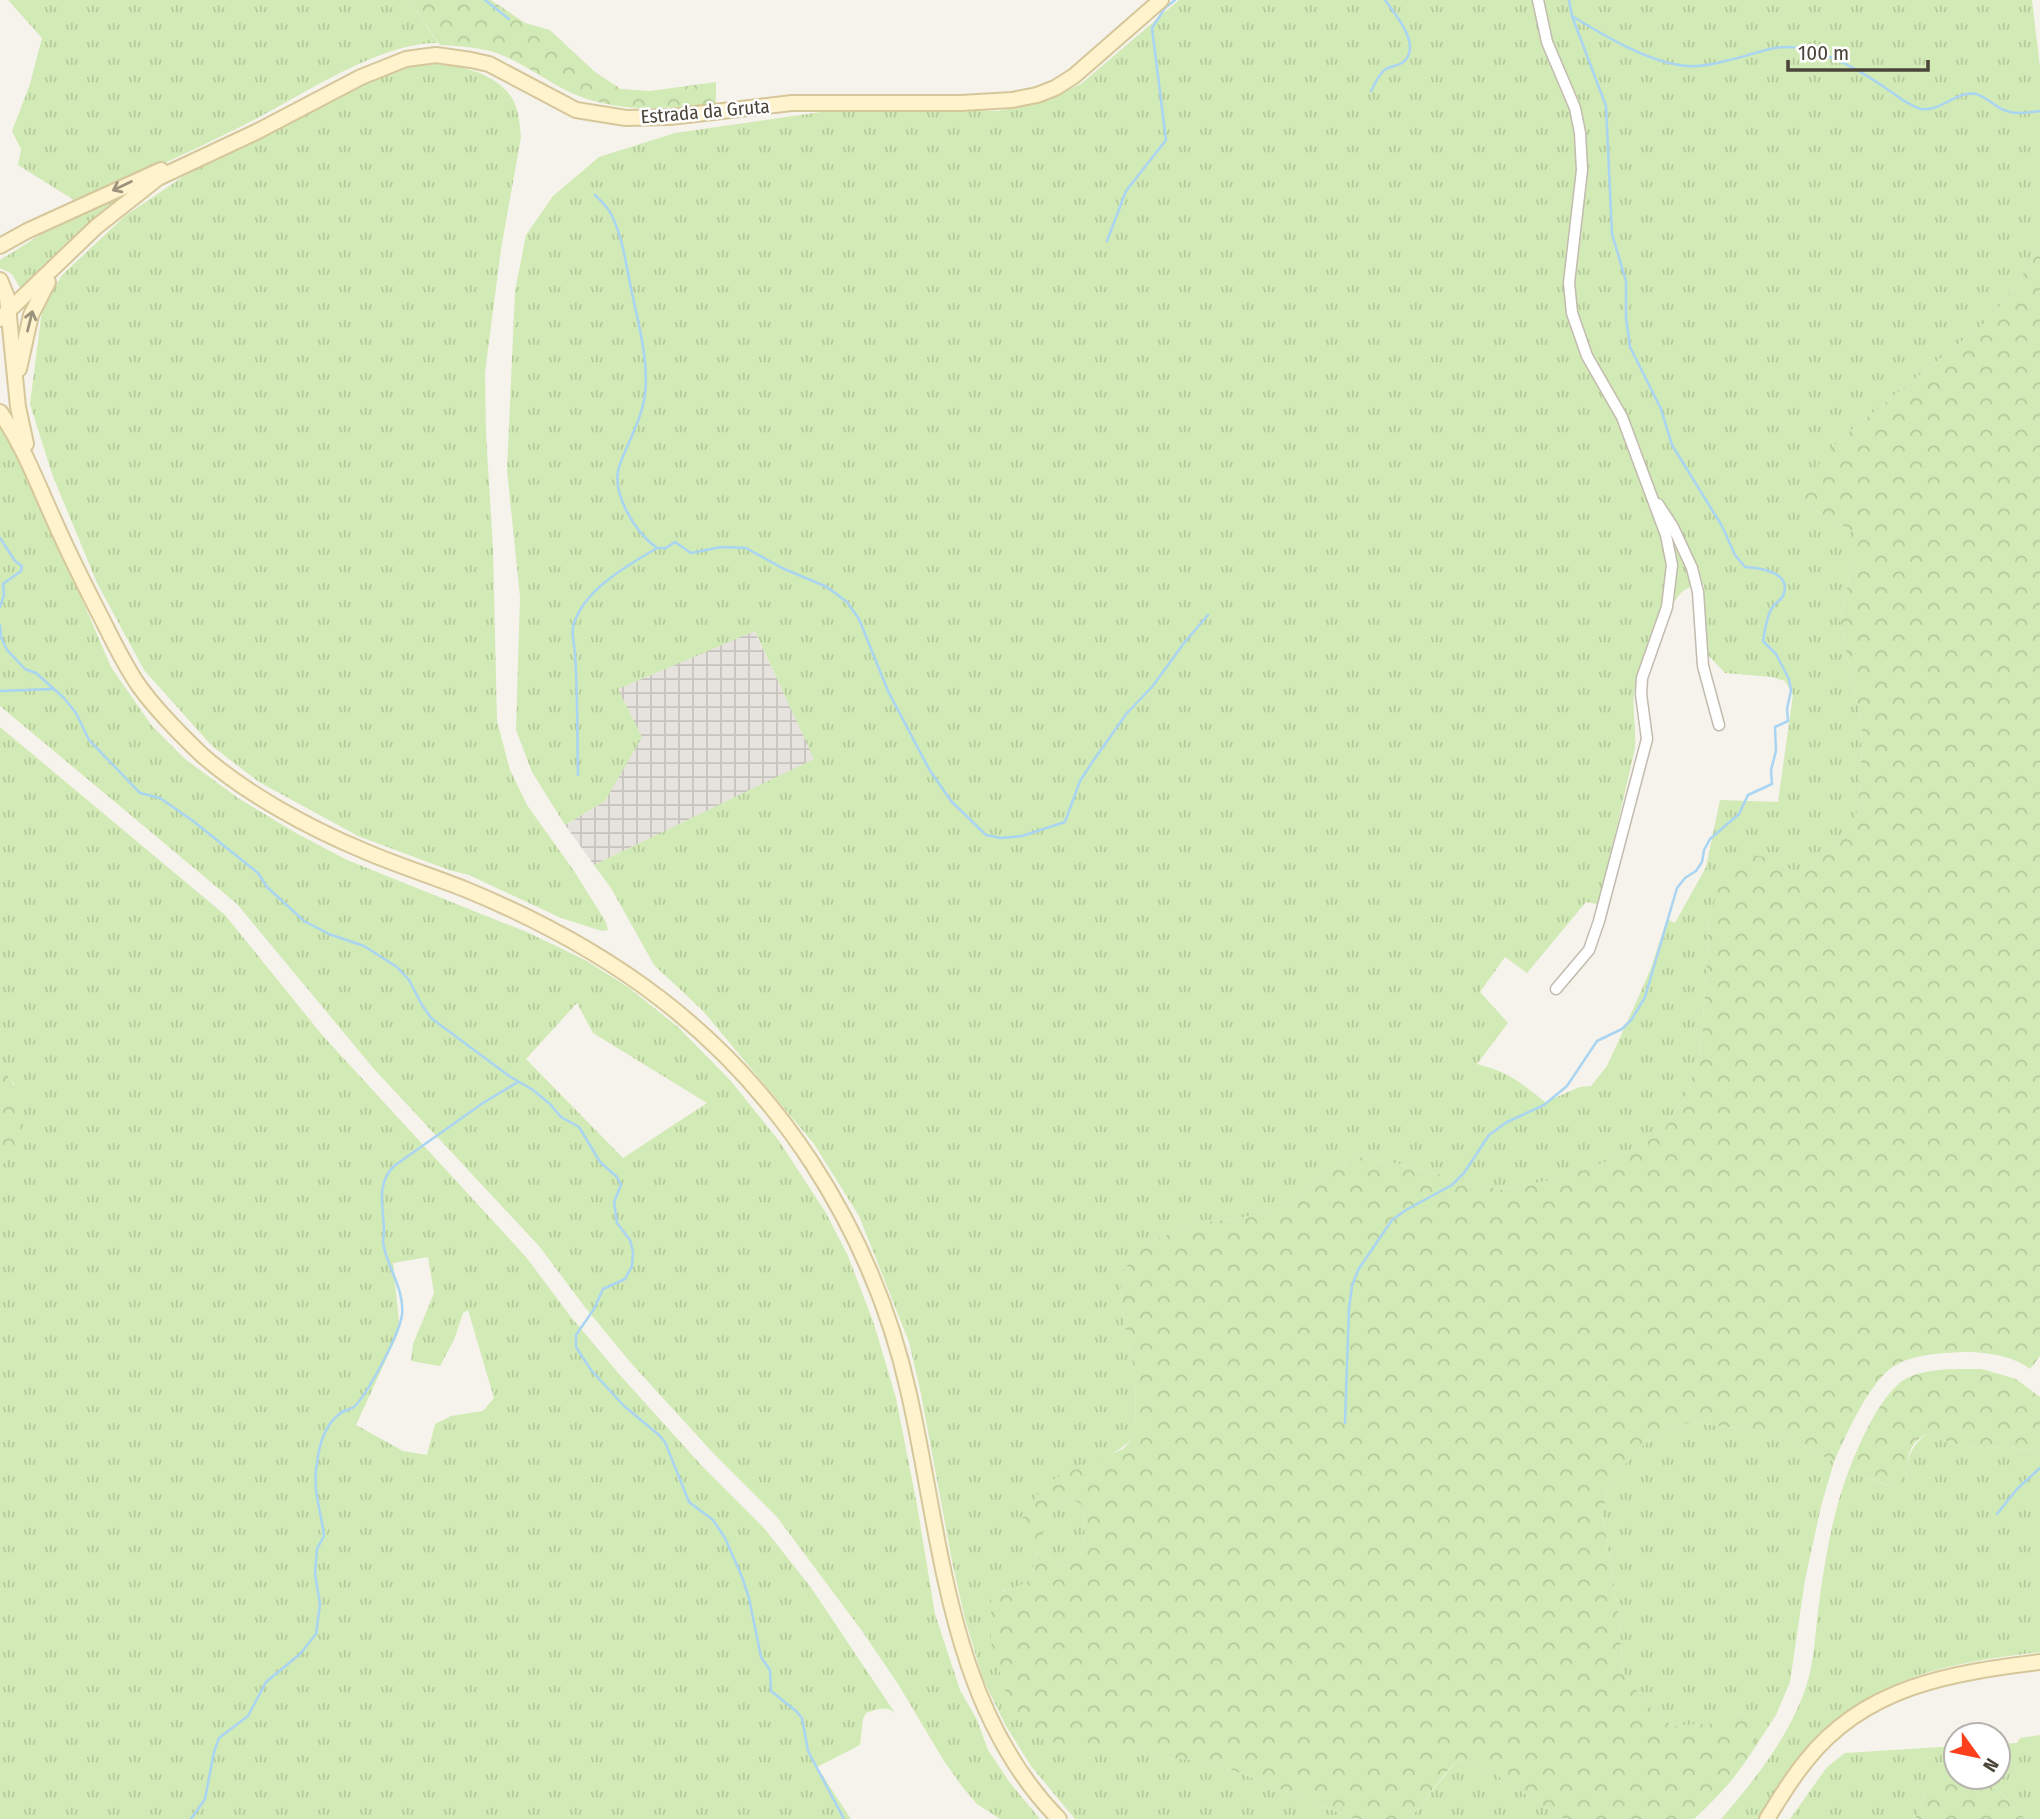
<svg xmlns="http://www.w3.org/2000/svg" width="2040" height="1819" font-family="'Fira Sans Condensed',sans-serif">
<defs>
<pattern id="industrial-grid" width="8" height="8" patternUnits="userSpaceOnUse" patternTransform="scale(1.75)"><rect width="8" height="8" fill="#e6e2dd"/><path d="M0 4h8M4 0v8" fill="none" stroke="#c7c3be"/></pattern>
<pattern id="grass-tufts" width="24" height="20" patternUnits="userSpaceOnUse" patternTransform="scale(1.75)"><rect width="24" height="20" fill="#d2eab5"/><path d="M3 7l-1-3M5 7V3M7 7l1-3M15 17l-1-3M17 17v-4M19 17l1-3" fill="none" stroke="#b6ca9c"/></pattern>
<pattern id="forest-crowns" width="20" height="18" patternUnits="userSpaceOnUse" patternTransform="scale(1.75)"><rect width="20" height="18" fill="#d2eab5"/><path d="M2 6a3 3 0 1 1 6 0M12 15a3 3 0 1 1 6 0" fill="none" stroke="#b6ca9c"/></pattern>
</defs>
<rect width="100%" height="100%" fill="#f6f3ec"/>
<!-- industrial -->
<polygon fill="url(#industrial-grid)" points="754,630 815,759 594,865 565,825 605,801 618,689"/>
<!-- grass -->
<g fill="url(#grass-tufts)" fill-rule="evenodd">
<path d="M8,0H409L438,43C378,42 297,99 242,126C188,153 132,178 77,202L18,165L21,149L12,131L30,84L42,38Z"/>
<path d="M1179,0H2032L2040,67V250L1992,317L1839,440L1804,497L1812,508L1853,532V560L1840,622L1862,726L1861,775L1856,819L1841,842L1800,875L1772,859L1709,921L1702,1039L1696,1066L1686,1095L1665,1128L1642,1145L1606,1162L1556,1179L1501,1190L1394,1163L1357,1157L1328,1172L1305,1195L1269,1212L1233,1219L1196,1223L1145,1244L1122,1272L1121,1305L1135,1374L1136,1435C1110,1463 1072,1466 1042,1488L1036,1542L1058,1504L1071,1499L1081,1504C1085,1519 1091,1559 1069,1564C1058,1567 1047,1557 1038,1552L1034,1557L1031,1580L1022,1586L1003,1591L1072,1750H1137L1165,1758L1197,1760L1230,1769L1355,1819H1075L1031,1766L1006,1726L983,1679L965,1619L952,1561L921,1394L909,1342L859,1216L814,1144L703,1011L654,965L611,888L594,865L814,759L755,631L618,689L642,737L605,801L565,825L532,772L516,730L520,597L507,470L515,291L526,235L553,196L599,157L675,133L842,109L998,111L1035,104L1081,84ZM1696,583L1704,585L1702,635L1708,655L1725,673L1772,677L1785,681L1793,695L1778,802L1720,800L1706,867L1675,923L1667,919L1651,968L1638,998L1607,1066L1591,1086L1580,1087L1545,1102C1520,1082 1509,1072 1477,1064L1508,1023L1480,992L1505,957L1527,973L1586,902L1596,904L1600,901L1635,748C1637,727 1630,704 1636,683C1641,665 1669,604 1682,592C1686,589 1692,586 1696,583Z"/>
<path d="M421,61C453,65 500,70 515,104C519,114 520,126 521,137L501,249L485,373L486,433L493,549L497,721L510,770L527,805L574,871L606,922L608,930L602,931L561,918L469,875L449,870L358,836L259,782L212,746L144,670L97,583L52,474L30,404L42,310L61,276L125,216L184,176L378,75Z"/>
<polygon points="125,194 58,253 22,291 12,274 0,268 0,260 53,227"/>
<path d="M0,419L9,429L111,667L152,726L185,759L238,798L296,833L347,860L529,933L585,960L628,987L678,1027L730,1080L779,1141L826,1213L848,1256L874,1324L896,1398L917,1505L935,1614L960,1690L977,1720L988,1750L1010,1783L1040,1819H1000L977,1804L964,1789L944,1761L898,1684L862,1631L777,1517L714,1454L631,1363L584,1306L539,1246L374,1069L237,904L0,706ZM577,1003L593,1033L707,1103L623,1158L526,1059Z"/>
<path d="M0,727L225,915L323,1036L526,1257L571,1317L619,1374L702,1466L764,1528L812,1589L895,1713C886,1705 876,1709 866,1713L863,1719L860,1745L817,1767L851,1819H0V1167L15,1150L14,1084L0,1066ZM428,1257L434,1293L413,1344L411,1361L440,1366L454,1340L463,1313L468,1310L494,1398L483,1411L451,1416L435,1424L427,1455L403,1451L356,1425L396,1338L399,1322L393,1263Z"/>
<path d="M1690,1422L1759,1431L1788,1438L1834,1462L1821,1506L1805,1580L1790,1682L1776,1715L1746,1761C1756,1738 1764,1730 1740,1712L1719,1723L1674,1726L1656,1715L1623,1672L1618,1609L1602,1513L1609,1485L1635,1451L1657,1435Z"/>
<path d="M1927,1433L1963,1448L2010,1447L2040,1451V1652C1939,1664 1866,1678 1797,1760C1783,1777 1772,1800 1760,1819H1721C1754,1781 1788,1738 1805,1690C1814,1665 1815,1636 1818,1611C1824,1564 1832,1514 1849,1470L1890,1486L1906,1474C1907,1455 1913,1445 1927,1433Z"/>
<polygon points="2040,1735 2040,1819 2025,1819 1991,1783 1980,1777 1998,1777 1998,1744 2017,1743 2020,1738"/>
<polygon points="1956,1746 1956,1772 1926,1792 1915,1819 1790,1819 1827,1767 1845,1753"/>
<path d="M1458,1760L1492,1772L1564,1819H1409C1427,1800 1440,1779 1458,1760Z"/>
</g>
<!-- forest -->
<g fill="url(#forest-crowns)">
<path d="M409,0H491L525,23L550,30L595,72L621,89L650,91L716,82V104C671,108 628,113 584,98C552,87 525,62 493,52C476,47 458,46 440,45Z"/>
<path d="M2040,250V1356L2030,1369C2012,1355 1985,1352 1963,1352C1941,1353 1914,1354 1894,1366C1870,1381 1845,1436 1834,1462L1788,1438L1759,1431L1690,1422L1657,1435L1635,1451L1609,1485L1602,1513L1618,1609L1623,1672L1656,1715L1674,1726L1718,1723L1740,1712C1748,1718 1755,1722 1756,1732C1760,1755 1711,1804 1694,1819H1564L1492,1772L1458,1760C1439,1778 1427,1800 1409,1819H1355L1230,1769L1197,1760L1165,1758L1137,1750H1072L1042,1737L1012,1715L991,1642V1597L1031,1580L1034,1557L1039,1552C1047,1557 1058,1567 1069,1564C1091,1559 1085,1519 1081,1504L1071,1499L1058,1504L1037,1542L1025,1541L1015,1535L1026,1511L1042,1488L1057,1477L1123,1449L1136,1435L1135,1374L1121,1305L1122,1272L1145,1244L1196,1223L1233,1219L1269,1212L1305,1195L1328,1172L1357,1157L1394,1163L1501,1190L1556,1179L1606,1162L1642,1145L1665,1128L1686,1095L1696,1066L1702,1039L1709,921L1719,885L1732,868L1755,855L1772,859L1800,875L1841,842L1856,818L1861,775L1862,726L1840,622L1853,560V532L1812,508L1804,497C1809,474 1824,457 1839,440L1992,317Z"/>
<path d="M0,1066C20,1087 32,1123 15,1150C12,1156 5,1162 0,1167Z"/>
<path d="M1982,1369L2016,1379L2040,1397V1451L2010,1447L1963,1448L1927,1433C1923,1436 1917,1440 1914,1444C1901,1462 1915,1478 1891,1486L1849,1470C1860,1442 1878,1400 1902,1381C1922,1367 1959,1369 1982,1369Z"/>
<polygon points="1952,1772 1956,1772 1956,1777 1980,1777 1990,1782 2025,1819 1915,1819 1926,1792"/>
</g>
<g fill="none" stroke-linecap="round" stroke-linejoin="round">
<!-- stream -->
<g stroke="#a9d4f2" stroke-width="2.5">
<polyline points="485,0 509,19"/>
<path d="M1572,16C1603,35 1651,64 1688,66C1700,67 1714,64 1725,61C1754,56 1772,42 1803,49C1833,55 1859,70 1884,87C1895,94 1908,106 1921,109C1941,112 1957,90 1976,94C1983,96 1989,101 1995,105C2010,116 2022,113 2040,111"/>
<path d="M1371,91C1375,84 1379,73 1386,69C1391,66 1397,66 1402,63C1424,47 1395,14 1385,0"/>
<path d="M595,195C601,201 609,208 612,216C623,238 626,265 631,288C638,323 649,359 645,394C642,419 628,442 620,464C609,492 636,533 657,548"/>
<polyline points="1107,241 1126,191 1166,140 1152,28 1165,8 1175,0"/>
<polyline points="0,538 15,561 22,566 21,571 3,584 4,595 0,607"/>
<polyline points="0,625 1,637 7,650 25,669 36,673 64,698 76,713 89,740 140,793 160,798 193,821 258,873 267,887 304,921 329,934 364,946 397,967 409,980 422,1005 431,1018 509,1076 533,1090 550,1104 561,1117 579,1127 600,1162 617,1177 621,1185 614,1202 617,1223 630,1240 633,1252 632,1266 625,1279 603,1289 594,1309 576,1335 576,1347 591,1370 624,1406 659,1435 665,1442 689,1502 713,1520 725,1538 742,1577 749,1598 761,1657 770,1670 771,1691 796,1711 802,1718 808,1751 844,1819"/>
<polyline points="0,691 53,689"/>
<path d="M578,775C577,735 578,695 575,655C575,644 570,634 574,623C586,588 627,566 657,548H666L675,542L691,553L721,547L746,548L782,568L827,587L847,602L859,619L888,691L929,769L951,801L986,835L1001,838L1022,836L1065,822L1080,781L1093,761L1127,713L1152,687L1184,643L1208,615"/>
<path d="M1345,1423L1349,1308L1352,1286L1358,1270L1392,1220L1406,1210L1452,1185L1464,1173L1489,1135L1507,1122L1544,1105L1567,1086L1597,1041L1622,1029L1632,1019L1645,997L1677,888L1685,878L1696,871L1702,862L1704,850L1710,839L1739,814L1748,795L1772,784L1771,770L1776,751L1775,727L1788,721L1787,709L1791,690L1789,679L1776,654L1763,641C1765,631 1766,617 1772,608C1775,603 1780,601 1783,596C1793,572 1760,568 1745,567L1735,555L1722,526L1672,445L1661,409L1630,347L1626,318V281L1612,234L1606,106L1572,16L1569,0"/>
<polyline points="1997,1514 2017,1489 2040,1468"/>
<path d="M191,1819L205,1799L214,1752L219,1738L248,1716L266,1682L300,1654L316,1634L320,1604L315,1574L317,1549L324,1536C321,1511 312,1489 317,1463C319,1446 325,1426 338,1415C344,1409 351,1411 356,1405C370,1389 399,1335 402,1315C405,1289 386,1266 383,1242C383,1239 384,1235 384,1232C384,1208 375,1185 394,1166L483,1103L518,1082"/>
</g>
<!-- street casing -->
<g stroke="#c2bbae" stroke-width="13">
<g id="street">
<polyline points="1538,0 1547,42 1575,108 1580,133 1582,170 1569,283 1572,313 1587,356 1622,417 1666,535 1672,565 1667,607 1642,678 1641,694 1647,739 1599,921 1589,950 1556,989"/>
<polyline points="1658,504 1673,527 1692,568 1698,592 1703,666 1719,725"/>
</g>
</g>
<!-- secondary casing -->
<g stroke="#d6c79b" stroke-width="18">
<g id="secondary">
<polyline points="0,246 27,231 161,170"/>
<polyline points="0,280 7,297 18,407 26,444"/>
<polyline points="0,319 96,227 158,178 256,132 361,77 406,59 436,55 471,60 489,64 576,110 626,118 670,117 792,103 961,103 1012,100 1037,95 1055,88 1074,76 1161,0"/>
<polyline points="19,369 31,315 48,282"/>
<path d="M0,412C23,445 37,483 54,520C69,554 86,588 103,621C114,643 125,666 139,686C157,711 180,734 202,755C245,793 309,828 362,850C396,865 432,876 467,890C610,949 726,1031 812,1163C858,1234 891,1312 909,1394C942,1540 948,1706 1059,1819"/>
<path d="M1767,1819C1779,1799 1791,1779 1806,1761C1865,1686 1951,1673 2040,1662"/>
</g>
</g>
<!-- street -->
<use href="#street" stroke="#fff" stroke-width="10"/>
<!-- secondary -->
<use href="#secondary" stroke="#fff3cd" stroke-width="14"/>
</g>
<!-- one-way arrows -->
<defs><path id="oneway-shaft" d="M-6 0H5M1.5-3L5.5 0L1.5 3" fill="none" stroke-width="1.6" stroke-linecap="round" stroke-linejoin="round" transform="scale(1.75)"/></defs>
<g stroke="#9c937c">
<use href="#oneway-shaft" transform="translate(122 186) rotate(154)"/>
<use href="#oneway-shaft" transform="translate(30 321) rotate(-76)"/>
</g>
<g text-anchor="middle" stroke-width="5" stroke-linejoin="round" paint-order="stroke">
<!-- street labels -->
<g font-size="19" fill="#4b4439" stroke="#fff">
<text transform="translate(705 111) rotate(-5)" y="7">Estrada da Gruta</text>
</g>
</g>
<!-- north arrow -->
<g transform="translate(1977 1756) rotate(123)"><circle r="33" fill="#ffffff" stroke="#b7b4b0" stroke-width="2"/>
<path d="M0-5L12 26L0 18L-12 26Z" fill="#fc3f1d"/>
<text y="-10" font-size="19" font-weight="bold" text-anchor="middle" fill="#4b4439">N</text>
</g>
<!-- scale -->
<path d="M1788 60v10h140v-10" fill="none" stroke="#4b4439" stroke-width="3.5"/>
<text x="1798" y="60" font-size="21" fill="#4b4439" stroke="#ffffff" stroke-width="5" paint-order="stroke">100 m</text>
</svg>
